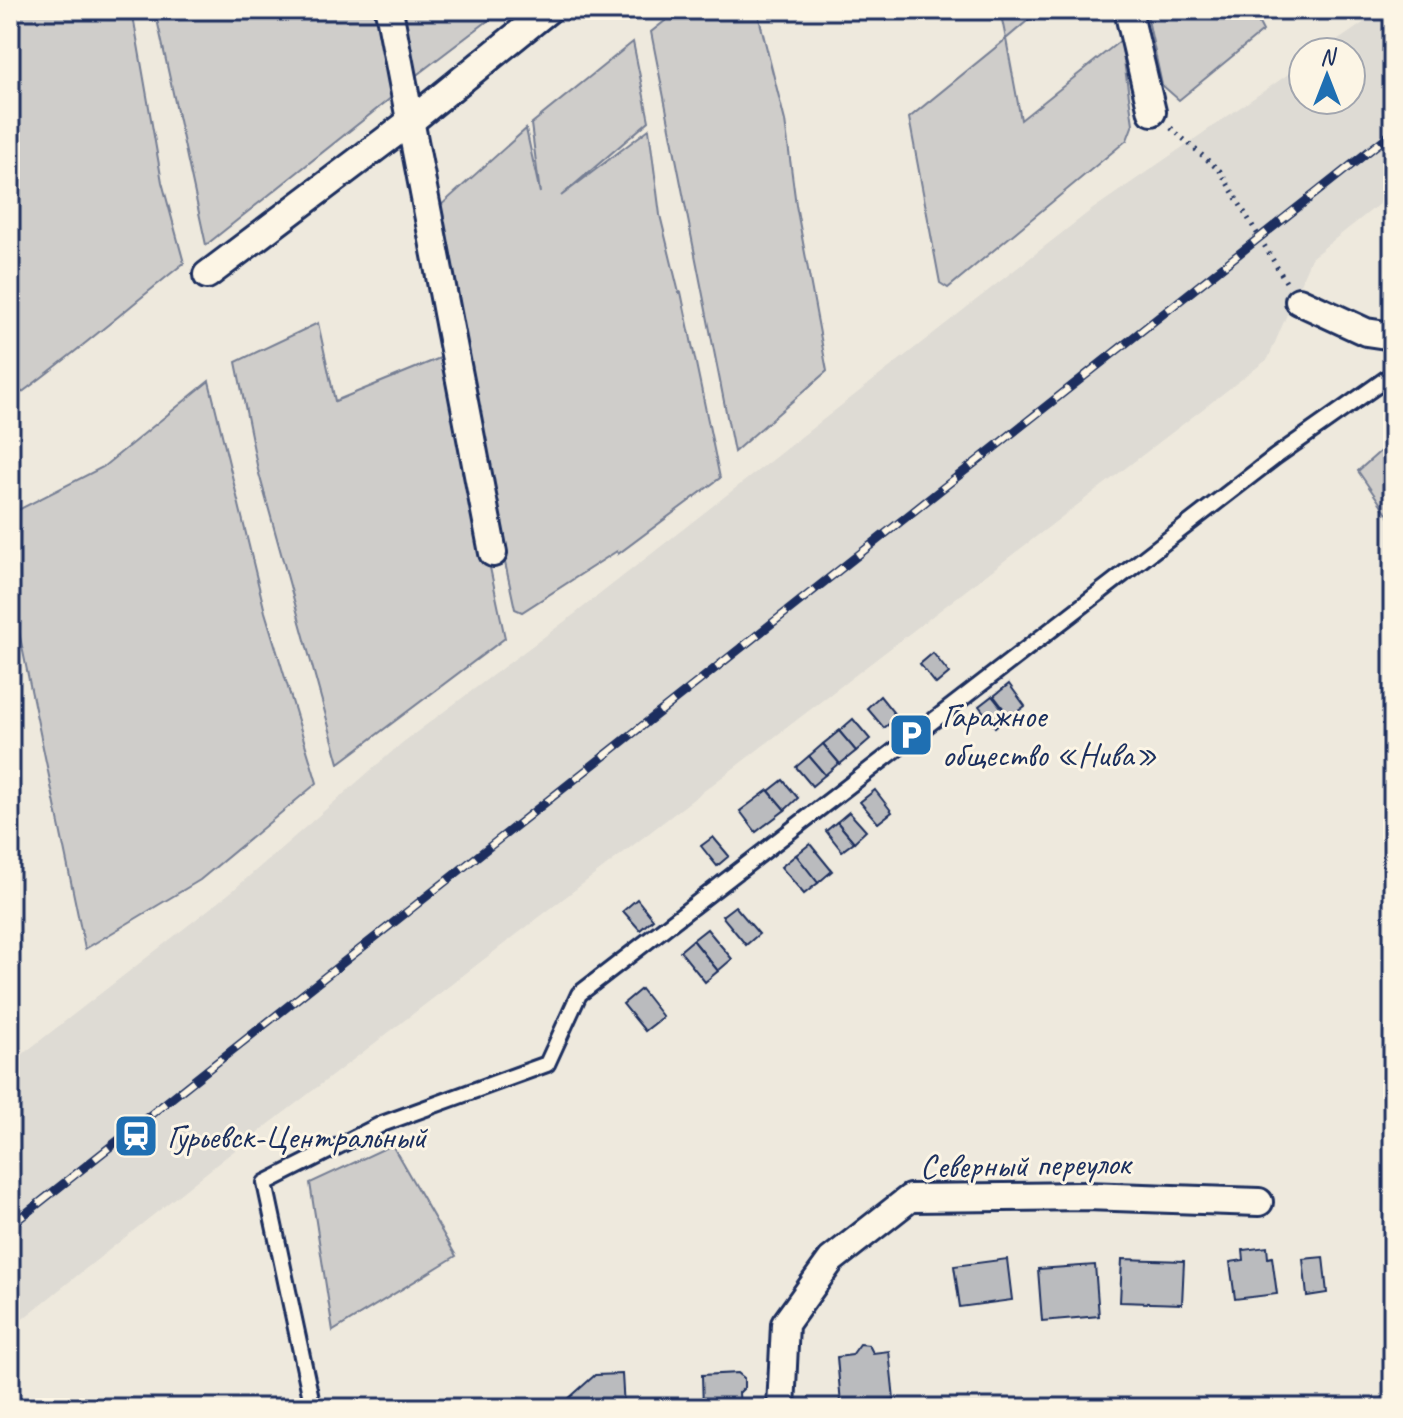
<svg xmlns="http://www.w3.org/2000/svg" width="1403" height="1418" font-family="Caveat,sans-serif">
<rect width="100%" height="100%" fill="#eee9dd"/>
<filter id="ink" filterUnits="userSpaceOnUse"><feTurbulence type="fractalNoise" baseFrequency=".0125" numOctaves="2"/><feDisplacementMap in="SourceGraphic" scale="16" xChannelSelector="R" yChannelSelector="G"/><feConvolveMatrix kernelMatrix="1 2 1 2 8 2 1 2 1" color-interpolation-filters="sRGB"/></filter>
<g filter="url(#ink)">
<!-- built -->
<polygon fill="#dedbd4" points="1382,10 1393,10 1393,193 1311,258 1268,359 226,1157 10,1329 10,1064 231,892 402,743 572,616 1090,211 1303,64 1303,100 1351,100 1351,52 1321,52"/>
<!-- green -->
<g fill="#cfcdca" stroke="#757e94" stroke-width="2">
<path d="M10,10H132L162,182L184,263C126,309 70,358 10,401Z"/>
<polygon points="155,10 378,10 397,93 206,245"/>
<polygon points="397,10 502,10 410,80"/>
<polygon points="679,10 757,10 785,121 796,205 827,371 734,452 651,32"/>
<polygon points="1000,10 1040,10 1006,39 1021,120 1121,40 1133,124 1127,140 948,288 940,283 909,118 1006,39"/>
<polygon points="1146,10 1252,10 1263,31 1179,100 1162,85"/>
<polygon points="633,42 649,121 561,196 649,129 660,215 679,293 681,292 720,478 618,554 617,551 522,612 515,609 430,215 526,129 540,193 531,124"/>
<polygon points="318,323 335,401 445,356 505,638 339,763 258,470 236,362"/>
<polygon points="209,381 265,612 317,783 200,880 85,949 10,589 10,514 103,467"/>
<polygon points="1393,440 1393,522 1358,471"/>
<polygon points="392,1145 456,1256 333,1331 310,1183"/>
</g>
<!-- building -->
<g fill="#babbbe" stroke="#1b2f5e" stroke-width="2">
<polygon points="933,653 949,673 936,684 920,664"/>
<polygon points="1009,684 1025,706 1010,717 994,696"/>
<polygon points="880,696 897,717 884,728 867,708"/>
<polygon points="992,696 1008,716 995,727 979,706"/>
<polygon points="853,719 870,739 856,751 839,731"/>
<polygon points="839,731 856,751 840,764 823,744"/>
<polygon points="823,744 839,763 825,775 809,756"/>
<polygon points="809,756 825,775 812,786 796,767"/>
<polygon points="783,780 798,798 785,810 769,791"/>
<polygon points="768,790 785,810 756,832 740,811"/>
<polygon points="875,790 892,812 878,823 860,802"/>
<polygon points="849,812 866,831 854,842 837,822"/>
<polygon points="837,822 854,842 842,851 826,831"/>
<polygon points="713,837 729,856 717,866 701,846"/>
<polygon points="810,844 832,871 818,883 796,855"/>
<polygon points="796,855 818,883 804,894 781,867"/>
<polygon points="637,899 653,919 640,930 623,911"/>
<polygon points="735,906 759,934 746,945 722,916"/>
<polygon points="707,929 732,959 718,971 693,940"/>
<polygon points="693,940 718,971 705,982 680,951"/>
<polygon points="641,989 663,1017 645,1031 623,1004"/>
<polygon points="1267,1247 1268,1258 1272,1257 1277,1294 1235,1299 1230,1262 1244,1260 1243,1250"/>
<polygon points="1323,1257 1327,1293 1307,1296 1303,1259"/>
<polygon points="1007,1259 1012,1300 960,1307 954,1266"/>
<polygon points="1122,1259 1184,1261 1182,1304 1120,1302"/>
<polygon points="1095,1265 1099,1316 1042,1321 1038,1269"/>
<polygon points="860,1344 869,1345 873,1353 889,1351 894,1399 841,1404 837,1357 852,1355"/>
<polygon points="738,1373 744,1378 744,1388 739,1393 740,1408 703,1408 702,1375"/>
<polygon points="622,1374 624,1408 558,1408 595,1375"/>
</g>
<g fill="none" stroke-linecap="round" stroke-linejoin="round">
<!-- lane casing -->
<g stroke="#1b2f5e" stroke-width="20">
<polyline id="lane" points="313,1408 265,1183 382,1124 547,1064 579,994 1275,457 1393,374"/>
</g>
<!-- street casing -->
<g stroke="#1b2f5e" stroke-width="32">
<g id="street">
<polyline points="389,10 493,553"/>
<polyline points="1128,10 1152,112"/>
<polyline points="207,275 411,121 548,10"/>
<polyline points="1299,301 1366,332 1393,336"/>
<polyline points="781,1408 785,1324 831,1260 910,1198 1086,1196 1259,1202"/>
</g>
</g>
<!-- path -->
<polyline stroke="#1b2f5e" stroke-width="5" stroke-dasharray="2 6" stroke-linecap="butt" points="1171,128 1220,171 1286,282"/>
<!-- lane -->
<use href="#lane" stroke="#fcf5e5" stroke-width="14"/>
<!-- street -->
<use href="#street" stroke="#fcf5e5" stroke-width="26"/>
<!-- rail casing -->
<g stroke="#1b2f5e" stroke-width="9">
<polyline id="rail" points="10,1226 1393,132"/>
</g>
<!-- rail -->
<use href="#rail" stroke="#fcf5e5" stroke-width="6" stroke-dasharray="18" stroke-linecap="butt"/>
</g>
</g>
<!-- icons -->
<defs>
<g id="parking-square" transform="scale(2.3)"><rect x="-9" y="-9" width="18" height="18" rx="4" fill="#1f6fb2" stroke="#fcf5e5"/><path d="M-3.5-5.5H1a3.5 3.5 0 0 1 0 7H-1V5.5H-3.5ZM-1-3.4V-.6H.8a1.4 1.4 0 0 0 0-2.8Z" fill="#fff"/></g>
<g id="station-square" transform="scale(2.3)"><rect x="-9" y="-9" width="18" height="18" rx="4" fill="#1f6fb2" stroke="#fcf5e5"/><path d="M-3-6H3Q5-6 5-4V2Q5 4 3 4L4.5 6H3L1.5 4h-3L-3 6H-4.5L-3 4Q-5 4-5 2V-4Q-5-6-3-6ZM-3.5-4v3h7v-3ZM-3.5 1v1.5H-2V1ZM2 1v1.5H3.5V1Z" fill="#fff"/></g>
</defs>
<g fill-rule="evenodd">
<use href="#parking-square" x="911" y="735"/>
<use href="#station-square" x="136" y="1136"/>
</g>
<g text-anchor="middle" stroke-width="6" stroke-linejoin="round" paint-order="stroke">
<!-- poi labels -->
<g font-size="34" fill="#1b2f5e" stroke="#fcf5e5" text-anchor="start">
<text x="942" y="727">Гаражное<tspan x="942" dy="39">общество «Нива»</tspan></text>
<text x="167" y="1148">Гурьевск-Центральный</text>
</g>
<!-- street labels -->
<g font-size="34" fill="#1b2f5e" stroke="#fcf5e5">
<text transform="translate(1025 1164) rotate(-1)" y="12">Северный переулок</text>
</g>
</g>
<!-- margin -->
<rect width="1403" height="1418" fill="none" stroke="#fcf5e5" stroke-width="40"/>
<rect x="20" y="20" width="1363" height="1378" fill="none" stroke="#1b2f5e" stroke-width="3" filter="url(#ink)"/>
<!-- north arrow -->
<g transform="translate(1327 76)"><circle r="38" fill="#fcf5e5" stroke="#a2a6af" stroke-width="2"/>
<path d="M0-6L14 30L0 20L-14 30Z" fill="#1f6fb2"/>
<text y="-12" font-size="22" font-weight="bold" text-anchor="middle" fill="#1b2f5e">N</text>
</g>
</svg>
